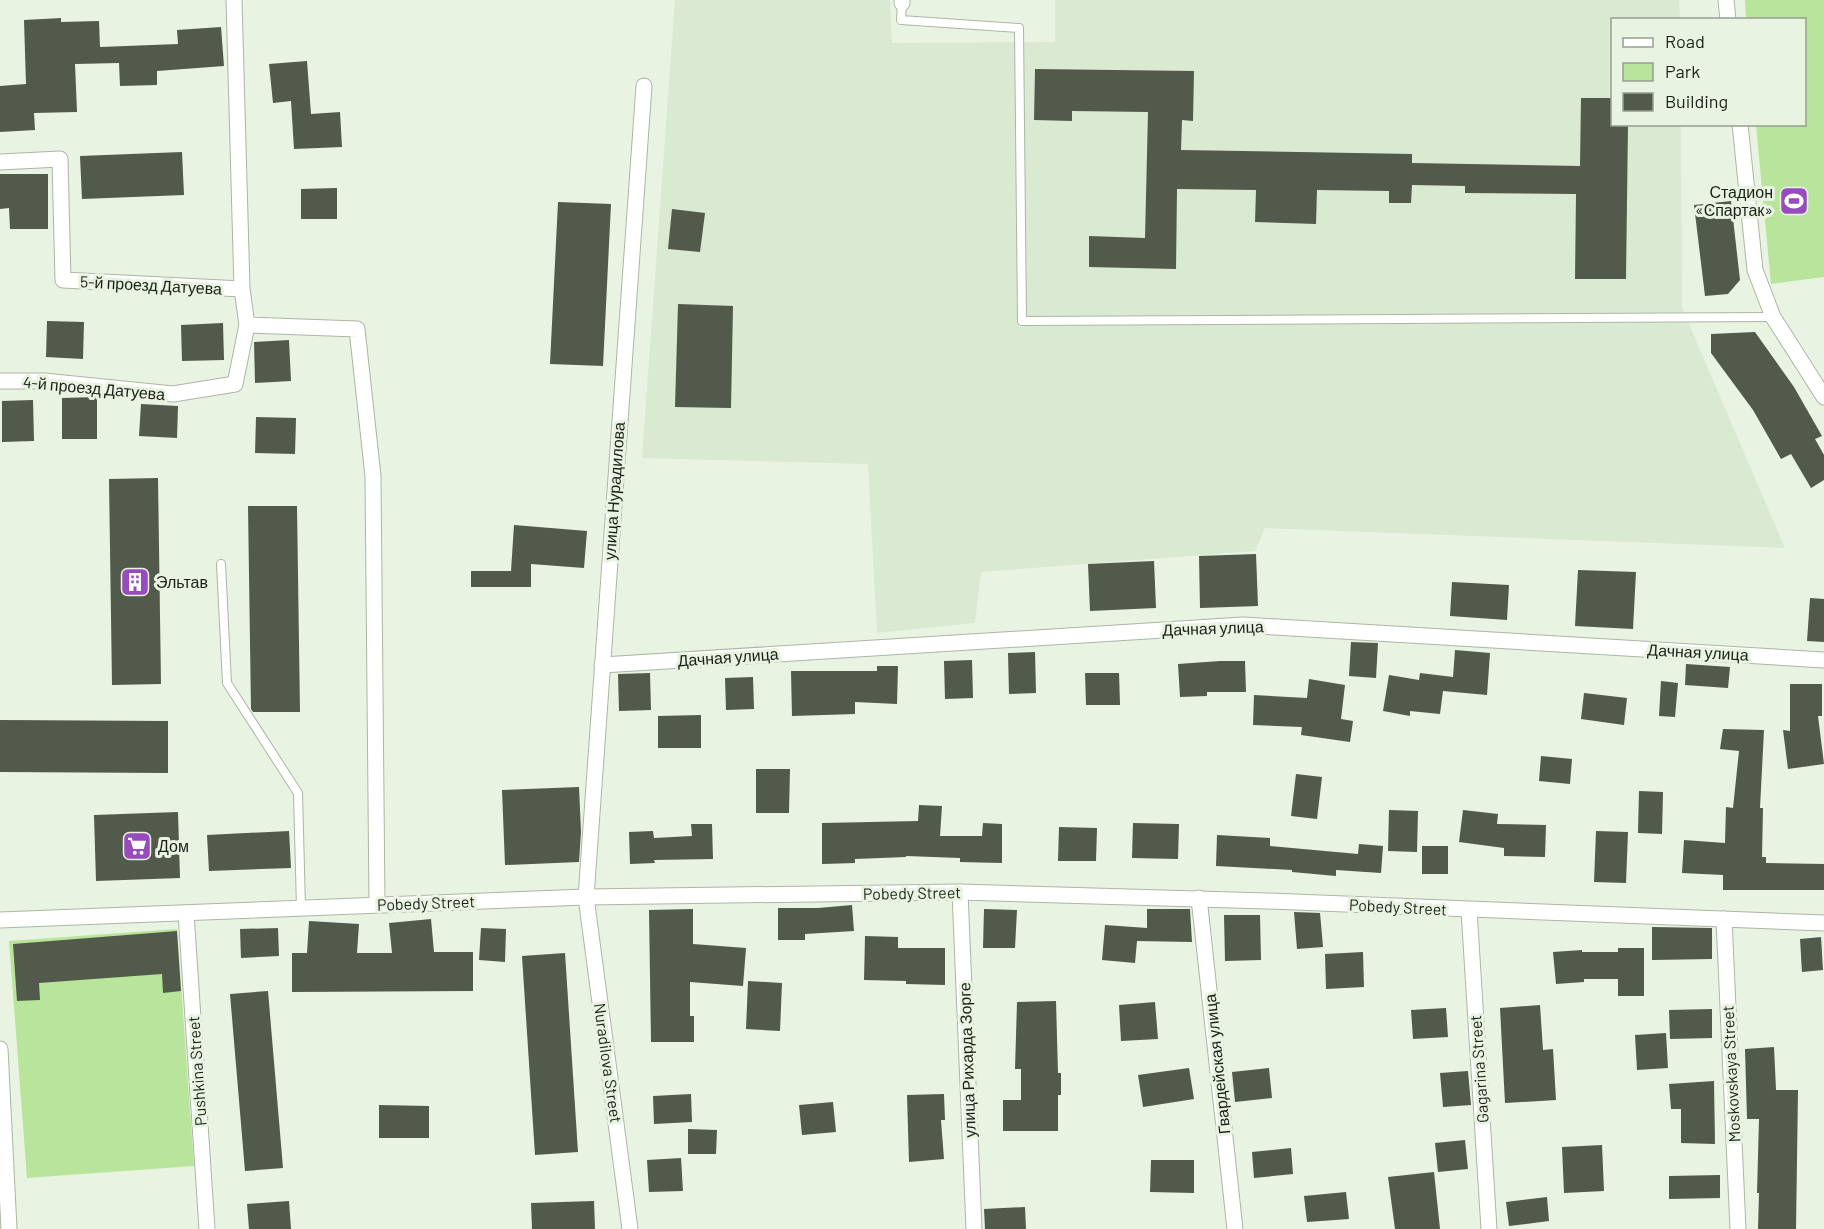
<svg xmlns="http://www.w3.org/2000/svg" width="1824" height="1229" font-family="Barlow,sans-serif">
<rect width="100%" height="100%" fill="#e8f3e1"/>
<!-- built -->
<polygon fill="#dae9d1" points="675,0 890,0 892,43 1055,42 1055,0 1679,0 1680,19 1612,20 1612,124 1681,125 1682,308 1785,548 1265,528 1255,551 981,572 975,623 877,633 868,464 642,458"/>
<!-- green -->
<g fill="#b8e49b">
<polygon points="1745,0 1824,0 1824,277 1771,284 1756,125 1804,124 1804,20 1746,19"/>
<polygon points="177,929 194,1166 27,1178 9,941"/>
</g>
<!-- building -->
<g fill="#515a4b">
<polygon points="61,18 61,22 99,21 100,47 178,44 177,30 221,27 224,66 157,71 157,85 120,86 119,63 75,64 77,112 34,113 35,130 0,132 0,86 26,84 24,20"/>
<polygon points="307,61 311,114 340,112 342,147 294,149 291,101 273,103 269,64"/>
<polygon points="1035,69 1194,71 1193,121 1182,120 1181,150 1412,154 1412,163 1580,166 1581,98 1612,98 1612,124 1628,124 1626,279 1575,279 1576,194 1465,193 1465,186 1412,185 1411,203 1389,203 1389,191 1317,190 1316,224 1255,222 1256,190 1177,189 1176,269 1089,267 1089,236 1145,238 1148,112 1072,111 1072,121 1034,120"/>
<polygon points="182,152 184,195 82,199 80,156"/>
<polygon points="0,174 48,174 48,229 10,229 9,208 0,209"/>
<polygon points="337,188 337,219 301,219 301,189"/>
<polygon points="1731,201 1740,280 1728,294 1705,296 1694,205"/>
<polygon points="558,202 611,204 603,366 550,364"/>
<polygon points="672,209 705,213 700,252 668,249"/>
<polygon points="678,304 733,306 731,408 675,407"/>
<polygon points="47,321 84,322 83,359 46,357"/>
<polygon points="223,323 224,360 182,361 181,325"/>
<polygon points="1755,332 1794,387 1822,436 1815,439 1824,455 1824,480 1811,488 1791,454 1781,459 1753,410 1711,353 1711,334"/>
<polygon points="289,340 291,381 255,383 254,342"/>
<polygon points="97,397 97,439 62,439 62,398"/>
<polygon points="33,400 34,441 2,442 2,401"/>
<polygon points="141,404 178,406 177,438 139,436"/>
<polygon points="256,417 296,418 295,454 255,453"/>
<polygon points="158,478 161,684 112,685 109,479"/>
<polygon points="248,506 297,506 300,712 253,712 251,709"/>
<polygon points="514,525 587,531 584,568 531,564 531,587 471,587 471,571 511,571"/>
<polygon points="1256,554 1258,606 1200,608 1199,556"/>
<polygon points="1154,561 1156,608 1090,611 1088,564"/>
<polygon points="1578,570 1636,572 1633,629 1575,626"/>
<polygon points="1452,582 1509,585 1507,620 1450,616"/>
<polygon points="1810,598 1824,599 1824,642 1807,641"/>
<polygon points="1351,642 1378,643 1376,678 1349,676"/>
<polygon points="1455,650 1490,653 1487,695 1443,691 1440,714 1410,711 1410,716 1383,711 1389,675 1419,680 1420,673 1453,677"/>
<polygon points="1035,652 1036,693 1009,694 1008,653"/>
<polygon points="972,660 973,698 945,699 944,661"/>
<polygon points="1220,661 1245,661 1246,692 1207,692 1207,696 1180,697 1178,664"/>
<polygon points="1686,664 1730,667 1728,688 1685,685"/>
<polygon points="877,666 898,666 897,704 855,702 855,714 792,716 791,671 877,671"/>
<polygon points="650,673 651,710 619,711 618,674"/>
<polygon points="1085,673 1119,673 1120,705 1086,705"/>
<polygon points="753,677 754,709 726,710 725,678"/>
<polygon points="1309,679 1345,685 1341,719 1353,721 1350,742 1301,735 1302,727 1253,725 1254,695 1307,698"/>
<polygon points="1661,681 1678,683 1675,717 1659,716"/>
<polygon points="1790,684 1822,684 1822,716 1818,716 1824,764 1788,769 1783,730 1790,731"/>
<polygon points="1584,693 1627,698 1624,725 1581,719"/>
<polygon points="701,715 701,748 658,748 658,716"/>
<polygon points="0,720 168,721 168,773 0,772"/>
<polygon points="1723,729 1764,730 1760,808 1763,808 1762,857 1766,857 1766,863 1824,864 1824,890 1723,890 1723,875 1682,873 1684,840 1725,843 1726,807 1733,808 1739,751 1720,749"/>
<polygon points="1541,756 1572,759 1570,784 1539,781"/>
<polygon points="756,769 790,769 789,813 756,813"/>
<polygon points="1296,774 1322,777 1317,819 1291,816"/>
<polygon points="579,787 581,832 579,862 505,865 502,790"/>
<polygon points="1639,791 1663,792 1662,834 1638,833"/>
<polygon points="919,805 942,806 940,836 982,836 983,823 1002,824 1002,863 960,862 960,858 906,856 906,857 855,859 855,863 822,864 822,823 918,821"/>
<polygon points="1389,810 1418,811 1417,852 1388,851"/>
<polygon points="1463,810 1498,814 1497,824 1546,825 1545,857 1504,856 1504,848 1459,842"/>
<polygon points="178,812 180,878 96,881 94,815"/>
<polygon points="1133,823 1179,824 1178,859 1132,858"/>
<polygon points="691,824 712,824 713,859 654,860 655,863 630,864 629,832 653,831 654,838 692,836"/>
<polygon points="1059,827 1097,828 1096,861 1058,861"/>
<polygon points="289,831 291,868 209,871 207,835"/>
<polygon points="1596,831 1628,832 1626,883 1594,882"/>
<polygon points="1217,835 1270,838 1270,846 1358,854 1359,844 1383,846 1381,873 1336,870 1336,876 1292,872 1292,870 1216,866"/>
<rect x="1422" y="846" width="26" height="28"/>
<polygon points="852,905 854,931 805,934 805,940 778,940 778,908 818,908"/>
<polygon points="693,909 693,944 746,948 743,986 690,982 690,1016 694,1016 694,1042 651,1042 649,910"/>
<polygon points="984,909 1017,910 1015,948 983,948"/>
<polygon points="1147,909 1190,909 1192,942 1137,941 1135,963 1102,960 1105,925 1147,928"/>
<polygon points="1294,912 1320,913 1323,947 1297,949"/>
<polygon points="1224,915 1260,915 1261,960 1225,961"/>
<polygon points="431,919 434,952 473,952 473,991 292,992 292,953 307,953 309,921 359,924 357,953 392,953 389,923"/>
<polygon points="1652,927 1712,928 1712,959 1652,960"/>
<polygon points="278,928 279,956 241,958 240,929"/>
<polygon points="481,928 506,929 505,962 479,960"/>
<polygon points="177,931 181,991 163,993 162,974 39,983 40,1000 17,1001 13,944"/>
<polygon points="865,936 898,937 898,948 945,948 945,985 906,984 906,981 864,980"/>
<polygon points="1821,937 1823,970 1802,972 1800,939"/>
<polygon points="1618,948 1644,948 1644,996 1618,996 1618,979 1584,979 1584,982 1556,984 1553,952 1582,950 1582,952 1618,952"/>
<polygon points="1363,952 1364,987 1326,989 1325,954"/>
<polygon points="565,953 578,1152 535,1155 522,956"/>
<polygon points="748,981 782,983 780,1031 746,1029"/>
<polygon points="268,991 283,1168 245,1171 230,994"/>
<polygon points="1056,1001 1058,1073 1061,1073 1061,1095 1058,1095 1058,1131 1003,1131 1003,1100 1021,1100 1021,1069 1015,1069 1017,1002"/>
<polygon points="1155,1002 1158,1039 1121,1041 1119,1005"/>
<polygon points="1540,1005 1543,1050 1553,1049 1556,1100 1505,1103 1500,1008"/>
<polygon points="1446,1008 1448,1037 1413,1039 1411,1010"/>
<polygon points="1712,1009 1712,1038 1670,1039 1669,1010"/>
<polygon points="1666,1033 1668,1068 1637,1070 1635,1035"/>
<polygon points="1774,1047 1776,1090 1798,1090 1796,1229 1758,1229 1759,1193 1757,1193 1759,1119 1747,1119 1745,1049"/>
<polygon points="1189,1068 1194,1099 1143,1107 1138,1075"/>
<polygon points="1269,1068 1272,1098 1235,1102 1232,1072"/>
<polygon points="1468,1071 1471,1105 1443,1107 1440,1073"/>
<polygon points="1714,1081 1715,1144 1681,1143 1681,1109 1671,1109 1669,1084"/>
<polygon points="691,1094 692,1122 654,1124 653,1096"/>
<polygon points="944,1094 945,1120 941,1120 944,1159 909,1162 907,1095"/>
<polygon points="833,1102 836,1132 802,1135 799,1105"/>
<polygon points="379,1105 429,1106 429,1138 379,1138"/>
<polygon points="688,1129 717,1130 716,1154 688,1154"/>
<polygon points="1465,1140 1468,1169 1438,1172 1435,1143"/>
<polygon points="1602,1145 1604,1191 1564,1193 1562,1147"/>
<polygon points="1291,1148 1293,1174 1254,1178 1252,1152"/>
<polygon points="681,1158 683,1191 649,1192 647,1160"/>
<polygon points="1151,1160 1194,1160 1194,1193 1150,1192"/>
<polygon points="1434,1172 1440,1229 1395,1229 1388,1177"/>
<polygon points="1720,1175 1720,1198 1669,1199 1669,1176"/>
<polygon points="1346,1192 1349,1219 1307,1222 1304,1196"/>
<polygon points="1547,1197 1549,1221 1509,1226 1506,1202"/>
<polygon points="289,1201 291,1229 249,1229 247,1204"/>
<polygon points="594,1201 595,1229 532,1229 531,1203"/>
<polygon points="1025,1207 1026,1229 985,1229 984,1209"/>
</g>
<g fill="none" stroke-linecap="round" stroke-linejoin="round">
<!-- lane casing -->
<g stroke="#abb6a5" stroke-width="10">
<g id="lane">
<polyline points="902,3 901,20 1019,28 1022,321 1773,317"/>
<polyline points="221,564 227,683 298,793 301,908"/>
</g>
</g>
<!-- street casing -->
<g stroke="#abb6a5" stroke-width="17">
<g id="street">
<polyline points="234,0 242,289 247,325 357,329 373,476 377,905"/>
<polyline points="1726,0 1728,20"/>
<polyline points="902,3 902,0"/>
<polyline points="1740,124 1755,270 1773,317 1824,397"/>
<polyline points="0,162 60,159 63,280 242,289"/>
<polyline points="0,381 44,381 173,394 235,384 247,325"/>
<polyline points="602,665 1243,625 1824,660"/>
<polyline points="960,892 974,1229"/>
<polyline points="1199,898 1235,1229"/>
<polyline points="1469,910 1489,1229"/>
<polyline points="186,913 207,1229"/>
<polyline points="1724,919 1738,1229"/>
<polyline points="0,920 586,897 960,892 1267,901 1824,923"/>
<polyline points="0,1049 9,1229"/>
<polyline points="630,1229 586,897 644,86"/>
</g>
</g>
<!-- lane -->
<use href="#lane" stroke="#fff" stroke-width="8"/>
<!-- street -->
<use href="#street" stroke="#fff" stroke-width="15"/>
</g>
<!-- icons -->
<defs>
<g id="stadium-square" transform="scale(1.5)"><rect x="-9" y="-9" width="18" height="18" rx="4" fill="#984bbc" stroke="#e8f3e1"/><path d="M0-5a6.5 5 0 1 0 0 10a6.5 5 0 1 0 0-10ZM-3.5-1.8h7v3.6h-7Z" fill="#fff"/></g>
<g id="building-square" transform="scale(1.5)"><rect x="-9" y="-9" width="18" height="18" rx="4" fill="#984bbc" stroke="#e8f3e1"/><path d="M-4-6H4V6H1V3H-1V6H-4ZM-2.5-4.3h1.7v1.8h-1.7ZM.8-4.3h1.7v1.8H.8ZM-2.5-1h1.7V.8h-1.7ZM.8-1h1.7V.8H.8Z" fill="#fff"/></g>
<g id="supermarket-square" transform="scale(1.5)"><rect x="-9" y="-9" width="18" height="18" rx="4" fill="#984bbc" stroke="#e8f3e1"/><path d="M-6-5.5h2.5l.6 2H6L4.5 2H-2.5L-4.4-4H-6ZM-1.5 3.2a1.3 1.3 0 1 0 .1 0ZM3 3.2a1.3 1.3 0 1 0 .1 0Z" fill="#fff"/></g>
</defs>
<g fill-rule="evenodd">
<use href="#stadium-square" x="1794" y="201"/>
<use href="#building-square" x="135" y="582"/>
<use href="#supermarket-square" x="137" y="846"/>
</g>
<g text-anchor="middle" stroke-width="6" stroke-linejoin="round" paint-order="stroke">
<!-- poi labels -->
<g font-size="16" fill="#1c2019" stroke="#e8f3e1" text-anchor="start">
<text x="1773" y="198" text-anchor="end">Стадион<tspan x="1773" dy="18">«Спартак»</tspan></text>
<text x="156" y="588">Эльтав</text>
<text x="158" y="852">Дом</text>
</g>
<!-- street labels -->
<g font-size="16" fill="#1c2019" stroke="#e8f3e1">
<text transform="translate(151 285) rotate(3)" y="6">5-й проезд Датуева</text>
<text transform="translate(94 388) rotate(5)" y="6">4-й проезд Датуева</text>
<text transform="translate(614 491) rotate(-86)" y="6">улица Нурадилова</text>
<text transform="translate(1213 628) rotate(-2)" y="6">Дачная улица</text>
<text transform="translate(1698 652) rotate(3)" y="6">Дачная улица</text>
<text transform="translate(728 657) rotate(-4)" y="6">Дачная улица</text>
<text transform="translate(912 893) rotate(-1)" y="6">Pobedy Street</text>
<text transform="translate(426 903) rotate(-2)" y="6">Pobedy Street</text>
<text transform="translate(1398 907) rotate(3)" y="6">Pobedy Street</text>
<text transform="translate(967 1060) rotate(-92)" y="6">улица Рихарда Зорге</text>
<text transform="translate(608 1063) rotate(82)" y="6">Nuradilova Street</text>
<text transform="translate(1217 1064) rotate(-96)" y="6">Гвардейская улица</text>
<text transform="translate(1479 1069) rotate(-94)" y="6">Gagarina Street</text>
<text transform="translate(197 1071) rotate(-94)" y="6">Pushkina Street</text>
<text transform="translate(1731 1074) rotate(-93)" y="6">Moskovskaya Street</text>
</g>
</g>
<!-- legend -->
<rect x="1611" y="18" width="195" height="108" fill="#e8f3e1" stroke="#969f91" stroke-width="1.5"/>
<rect x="1623" y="38" width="30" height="9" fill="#ffffff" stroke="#969f91" stroke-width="1.5"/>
<text x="1665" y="48" font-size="18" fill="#1c2019">Road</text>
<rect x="1623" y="63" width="30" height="18" fill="#b8e49b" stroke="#969f91" stroke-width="1.5"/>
<text x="1665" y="78" font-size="18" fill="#1c2019">Park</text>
<rect x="1623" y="93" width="30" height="18" fill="#515a4b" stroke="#969f91" stroke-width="1.5"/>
<text x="1665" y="108" font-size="18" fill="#1c2019">Building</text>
</svg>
